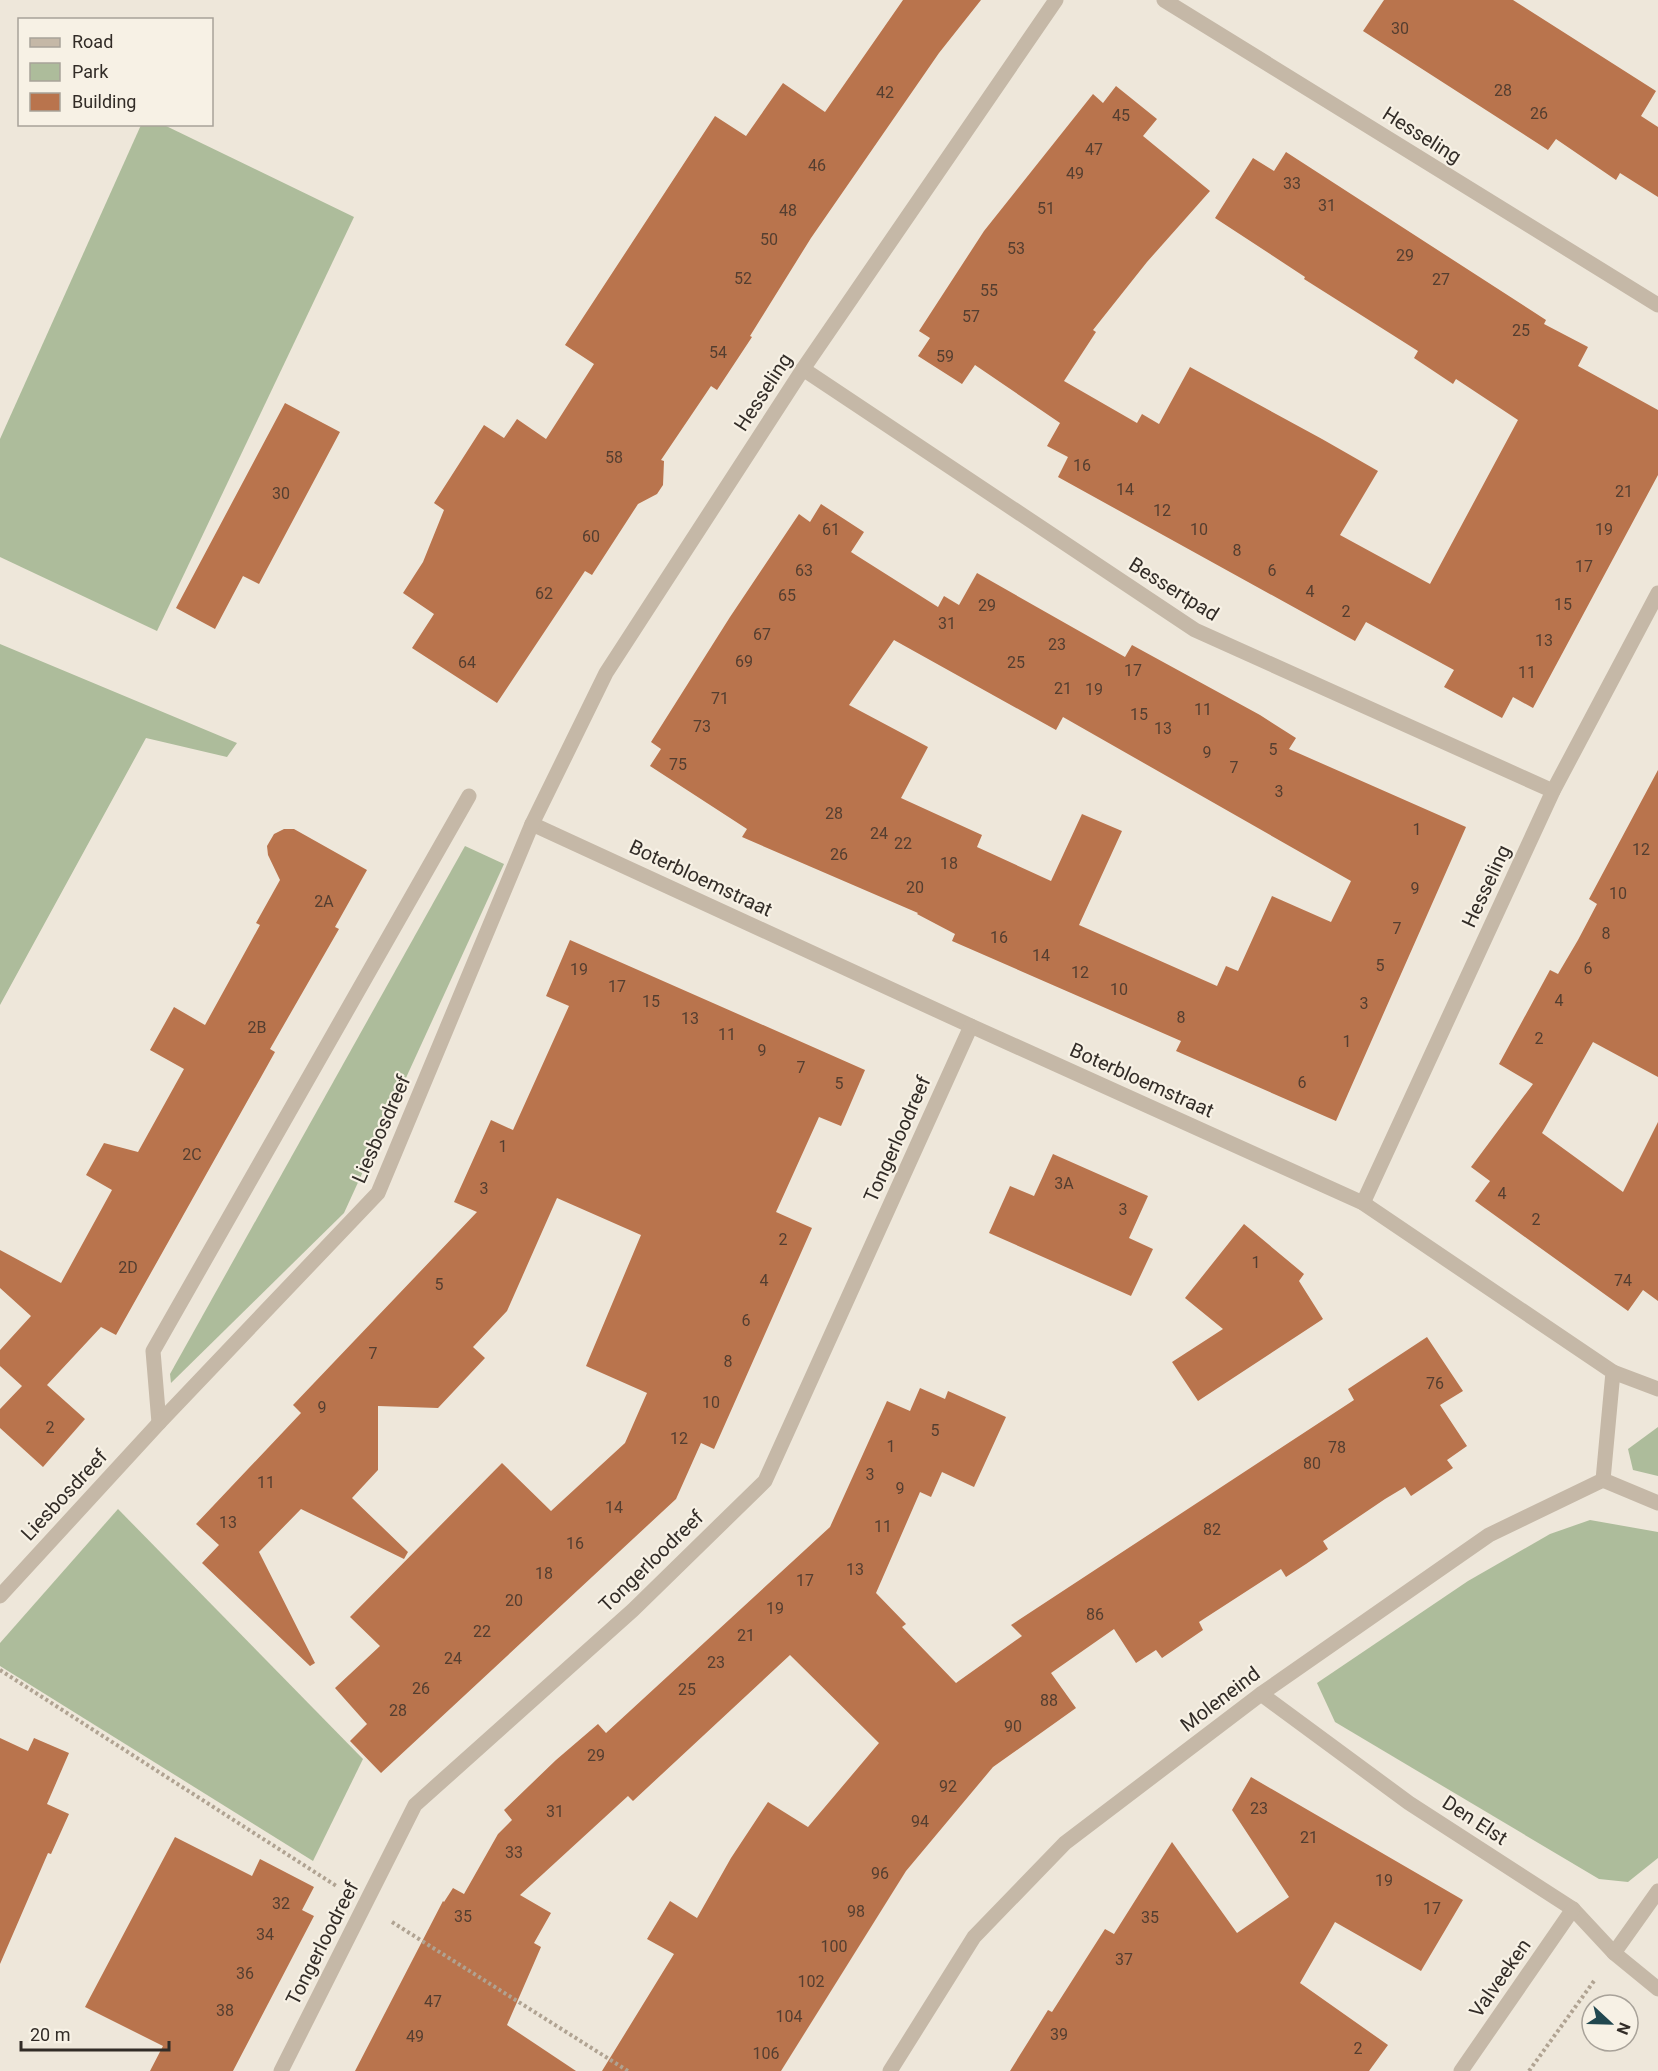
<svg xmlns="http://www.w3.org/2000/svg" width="1658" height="2071" font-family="Roboto,sans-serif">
<rect width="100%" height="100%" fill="#eee7da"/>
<!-- green -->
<g fill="#adbc9b">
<polygon points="141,125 164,125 354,217 157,631 0,557 0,439"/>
<polygon points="0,644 237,743 227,757 146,738 0,1005"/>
<polygon points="465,846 504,864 344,1213 171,1383 170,1374"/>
<polygon points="1658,1427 1658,1476 1633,1470 1628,1449"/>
<polygon points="118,1509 363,1759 313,1861 0,1666 0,1643"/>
<polygon points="1590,1520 1658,1532 1658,1858 1628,1882 1599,1879 1335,1722 1317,1683 1468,1581 1550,1534"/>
</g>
<!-- building -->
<g fill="#b9744d" fill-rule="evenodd">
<polygon points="903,0 981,0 939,53 811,238 750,336 752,337 717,390 711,386 661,460 664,461 663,485 657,494 638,504 592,575 585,571 497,703 412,648 434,614 403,593 423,562 444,510 434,503 484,425 504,438 517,419 546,439 594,364 565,345 715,116 746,136 783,83 825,112"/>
<polygon points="1384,0 1513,0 1656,91 1641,116 1658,127 1658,197 1620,173 1616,180 1556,139 1548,150 1363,31"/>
<polygon points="1116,86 1157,119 1143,136 1210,191 1147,262 1093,330 1096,332 1064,381 1137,423 1142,414 1159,424 1190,367 1322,439 1378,471 1340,535 1430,584 1518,420 1456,379 1453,384 1414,358 1418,351 1304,279 1305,277 1215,218 1253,158 1274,171 1286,152 1546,320 1544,324 1588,347 1578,366 1658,410 1658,475 1533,708 1513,697 1502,718 1444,687 1454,670 1366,622 1355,641 1058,477 1068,457 1047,446 1060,423 975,365 962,384 918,356 930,338 919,331 984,231 1093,94 1103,103"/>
<polygon points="285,403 340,432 259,584 243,576 215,629 176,608"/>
<path d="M821,504L864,532L851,552L938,607L944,596L959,605L977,573L1125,657L1132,645L1260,715L1296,738L1289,749L1466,827L1336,1121L1176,1051L1181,1041L952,941L955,934L917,914L918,913L742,837L747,829L650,766L661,749L651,742L730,617L799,514L810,522ZM894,640L1056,730L1063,717L1351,881L1331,922L1272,896L1238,971L1226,966L1217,986L1079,925L1122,831L1082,814L1051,881L977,847L982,835L901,798L928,747L849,705Z"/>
<polygon points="1658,770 1658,1077 1593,1042 1542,1133 1623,1192 1658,1122 1658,1301 1643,1290 1628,1311 1475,1201 1490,1181 1471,1167 1533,1084 1499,1064 1550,970 1558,974 1578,940 1597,904 1589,899"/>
<polygon points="284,829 294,829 367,870 335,927 339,929 270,1049 275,1052 116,1335 101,1327 47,1385 85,1419 43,1467 0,1428 0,1409 22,1386 0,1366 0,1350 31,1316 0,1288 0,1250 61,1283 112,1190 86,1175 104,1143 138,1152 184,1069 150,1050 174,1007 205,1025 260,925 256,923 280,880 268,855 267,846 274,834"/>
<polygon points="570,940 865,1070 841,1126 819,1117 776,1212 812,1228 714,1449 701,1443 676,1499 381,1773 350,1741 367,1724 335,1688 380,1646 350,1617 502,1463 551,1511 625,1443 647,1393 586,1366 641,1235 557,1198 507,1311 473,1347 485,1358 438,1408 378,1406 378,1470 352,1498 408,1552 404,1559 301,1509 259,1552 315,1663 310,1666 202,1563 219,1545 196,1524 301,1413 293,1405 477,1212 454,1202 491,1120 513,1130 569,1006 546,996"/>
<polygon points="1053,1154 1148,1196 1129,1238 1153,1249 1131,1296 989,1233 1010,1186 1034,1196"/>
<polygon points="1244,1224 1304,1274 1299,1281 1323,1319 1198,1401 1172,1362 1223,1329 1185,1298"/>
<polygon points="1427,1337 1463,1391 1440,1405 1467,1446 1447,1460 1453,1468 1411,1496 1405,1487 1385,1499 1323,1541 1328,1549 1306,1564 1286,1577 1281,1569 1199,1622 1203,1630 1162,1658 1156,1650 1136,1663 1114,1629 1051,1673 1076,1708 993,1767 906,1871 781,2071 602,2071 674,1954 647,1939 670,1901 697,1918 731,1858 768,1802 808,1827 879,1743 790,1655 633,1801 628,1796 520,1895 551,1913 534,1943 541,1947 507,2025 576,2071 355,2071 443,1901 444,1902 453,1888 464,1894 498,1834 512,1820 504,1810 556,1760 598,1724 606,1733 830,1527 887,1401 910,1411 920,1388 945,1399 948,1391 1006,1417 974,1487 942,1472 931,1497 920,1492 876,1593 906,1624 902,1627 956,1683 1022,1636 1011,1625 1354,1400 1348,1389"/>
<polygon points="0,1738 28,1751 34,1738 69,1753 47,1804 69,1814 51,1854 48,1853 0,1964"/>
<polygon points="1251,1777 1463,1900 1421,1971 1335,1922 1300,1983 1388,2045 1369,2071 1010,2071 1048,2010 1052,2012 1105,1929 1114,1934 1172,1842 1237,1933 1289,1897 1232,1810"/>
<polygon points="175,1837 252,1876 260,1859 314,1887 302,1910 314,1916 233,2071 150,2071 163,2046 85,2007"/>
</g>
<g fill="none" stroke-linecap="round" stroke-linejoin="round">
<!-- path -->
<g stroke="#b0a392" stroke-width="4" stroke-dasharray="3 3" stroke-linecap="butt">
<polyline points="0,1670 338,1887"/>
<polyline points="392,1922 628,2071"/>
<polyline points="1529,2071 1594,1981"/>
</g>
<!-- minor -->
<g stroke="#c5b8a7" stroke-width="15">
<polyline points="1164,0 1658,305"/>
<polyline points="803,369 1195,630 1553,791"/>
<polyline points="532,824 971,1026 1363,1203 1613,1372 1603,1480"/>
<polyline points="1363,1203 1553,791 1658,593"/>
<polyline points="1613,1372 1658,1389"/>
<polyline points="159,1423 153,1351 469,796"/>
<polyline points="0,1596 159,1423 378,1193 532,824 606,673 803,369 1056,0"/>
<polyline points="1261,1694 1409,1803 1573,1909 1614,1953 1658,1989"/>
<polyline points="1614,1953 1658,1891"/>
<polyline points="281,2071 415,1805 633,1610 765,1481 971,1026"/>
<polyline points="890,2071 974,1937 1065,1843 1261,1694 1489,1535 1603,1480 1658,1503"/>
<polyline points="1461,2071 1573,1909"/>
</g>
</g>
<g text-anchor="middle" stroke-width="4.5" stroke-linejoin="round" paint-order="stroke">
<!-- number labels -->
<g font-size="16" fill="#543e30">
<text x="1400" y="34">30</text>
<text x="1503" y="96">28</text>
<text x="885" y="98">42</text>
<text x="1539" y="119">26</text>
<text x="1121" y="121">45</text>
<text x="1094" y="155">47</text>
<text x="817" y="171">46</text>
<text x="1075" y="179">49</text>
<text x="1292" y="189">33</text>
<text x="1327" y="211">31</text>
<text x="1046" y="214">51</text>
<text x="788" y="216">48</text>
<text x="769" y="245">50</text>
<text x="1016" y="254">53</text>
<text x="1405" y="261">29</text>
<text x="743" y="284">52</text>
<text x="1441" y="285">27</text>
<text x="989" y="296">55</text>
<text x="971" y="322">57</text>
<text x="1521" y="336">25</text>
<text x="718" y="358">54</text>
<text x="945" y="362">59</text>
<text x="614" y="463">58</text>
<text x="1082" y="471">16</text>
<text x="1125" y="495">14</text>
<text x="1624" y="497">21</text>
<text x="281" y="499">30</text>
<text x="1162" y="516">12</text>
<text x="831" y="535">61</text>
<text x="1199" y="535">10</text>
<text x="1604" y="535">19</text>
<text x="591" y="542">60</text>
<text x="1237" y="556">8</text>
<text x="1584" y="572">17</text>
<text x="804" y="576">63</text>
<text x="1272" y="576">6</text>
<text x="1310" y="597">4</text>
<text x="544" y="599">62</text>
<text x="787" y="601">65</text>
<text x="1563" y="610">15</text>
<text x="987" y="611">29</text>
<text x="1346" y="617">2</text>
<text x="947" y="629">31</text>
<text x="762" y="640">67</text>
<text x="1544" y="646">13</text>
<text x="1057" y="650">23</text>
<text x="744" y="667">69</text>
<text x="467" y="668">64</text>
<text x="1016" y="668">25</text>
<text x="1133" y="676">17</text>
<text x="1527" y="678">11</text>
<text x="1063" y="694">21</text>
<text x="1094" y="695">19</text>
<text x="720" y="704">71</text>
<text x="1203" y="715">11</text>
<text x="1139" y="720">15</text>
<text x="702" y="732">73</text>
<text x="1163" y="734">13</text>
<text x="1273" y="755">5</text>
<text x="1207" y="758">9</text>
<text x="678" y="770">75</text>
<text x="1234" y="773">7</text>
<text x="1279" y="797">3</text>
<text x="834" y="819">28</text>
<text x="1417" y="835">1</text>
<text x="879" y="839">24</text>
<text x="903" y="849">22</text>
<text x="1641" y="855">12</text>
<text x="839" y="860">26</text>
<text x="949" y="869">18</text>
<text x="915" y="893">20</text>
<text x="1415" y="894">9</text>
<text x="1618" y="899">10</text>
<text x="324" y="907">2A</text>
<text x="1397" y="934">7</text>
<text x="1606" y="939">8</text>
<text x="999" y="943">16</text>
<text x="1041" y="961">14</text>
<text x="1380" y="971">5</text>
<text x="1588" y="974">6</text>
<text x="579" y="975">19</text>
<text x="1080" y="978">12</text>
<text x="617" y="992">17</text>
<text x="1119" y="995">10</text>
<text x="1559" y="1006">4</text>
<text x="651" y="1007">15</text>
<text x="1364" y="1009">3</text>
<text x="1181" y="1023">8</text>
<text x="690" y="1024">13</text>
<text x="257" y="1033">2B</text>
<text x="727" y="1040">11</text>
<text x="1539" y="1044">2</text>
<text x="1347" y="1047">1</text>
<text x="762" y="1056">9</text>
<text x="801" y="1073">7</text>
<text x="1302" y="1088">6</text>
<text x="839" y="1089">5</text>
<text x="503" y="1152">1</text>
<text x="192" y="1160">2C</text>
<text x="1064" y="1189">3A</text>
<text x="484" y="1194">3</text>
<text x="1502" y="1199">4</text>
<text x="1123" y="1215">3</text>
<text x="1536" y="1225">2</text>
<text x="783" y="1245">2</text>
<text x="1256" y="1268">1</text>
<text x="128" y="1273">2D</text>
<text x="764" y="1286">4</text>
<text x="1623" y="1286">74</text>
<text x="439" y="1290">5</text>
<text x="746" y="1326">6</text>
<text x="373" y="1359">7</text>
<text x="728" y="1367">8</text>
<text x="1435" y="1389">76</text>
<text x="711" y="1408">10</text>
<text x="322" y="1413">9</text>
<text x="50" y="1433">2</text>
<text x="935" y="1436">5</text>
<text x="679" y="1444">12</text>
<text x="891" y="1452">1</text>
<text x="1337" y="1453">78</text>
<text x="1312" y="1469">80</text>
<text x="870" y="1480">3</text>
<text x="266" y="1488">11</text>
<text x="900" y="1494">9</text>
<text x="614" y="1513">14</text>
<text x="228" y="1528">13</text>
<text x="883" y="1532">11</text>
<text x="1212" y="1535">82</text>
<text x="575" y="1549">16</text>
<text x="855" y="1575">13</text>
<text x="544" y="1579">18</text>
<text x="805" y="1586">17</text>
<text x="514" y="1606">20</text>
<text x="775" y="1614">19</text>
<text x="1095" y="1620">86</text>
<text x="482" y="1637">22</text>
<text x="746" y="1641">21</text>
<text x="453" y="1664">24</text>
<text x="716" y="1668">23</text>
<text x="421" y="1694">26</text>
<text x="687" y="1695">25</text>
<text x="1049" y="1706">88</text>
<text x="398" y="1716">28</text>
<text x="1013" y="1732">90</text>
<text x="596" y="1761">29</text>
<text x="948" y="1792">92</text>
<text x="1259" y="1814">23</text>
<text x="555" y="1817">31</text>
<text x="920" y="1827">94</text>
<text x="1309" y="1843">21</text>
<text x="514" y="1858">33</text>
<text x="880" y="1879">96</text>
<text x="1384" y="1886">19</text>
<text x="281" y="1909">32</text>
<text x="1432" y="1914">17</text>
<text x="856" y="1917">98</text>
<text x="463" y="1922">35</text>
<text x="1150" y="1923">35</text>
<text x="265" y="1940">34</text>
<text x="834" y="1952">100</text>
<text x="1124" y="1965">37</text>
<text x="245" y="1979">36</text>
<text x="811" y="1987">102</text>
<text x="433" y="2007">47</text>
<text x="225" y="2016">38</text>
<text x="789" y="2022">104</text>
<text x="1059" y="2040">39</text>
<text x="415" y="2042">49</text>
<text x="1358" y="2054">2</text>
<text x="766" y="2059">106</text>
</g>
<!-- street labels -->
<g font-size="20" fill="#322c27" stroke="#f7f1e5">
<text transform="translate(1422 135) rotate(32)" y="7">Hesseling</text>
<text transform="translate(763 392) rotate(-57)" y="7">Hesseling</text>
<text transform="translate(1174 589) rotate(32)" y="7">Bessertpad</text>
<text transform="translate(701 878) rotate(25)" y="7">Boterbloemstraat</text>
<text transform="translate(1486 886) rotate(-65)" y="7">Hesseling</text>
<text transform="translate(1142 1080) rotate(24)" y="7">Boterbloemstraat</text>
<text transform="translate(381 1129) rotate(-66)" y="7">Liesbosdreef</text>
<text transform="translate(897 1139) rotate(-66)" y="7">Tongerloodreef</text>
<text transform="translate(64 1495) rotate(-47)" y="7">Liesbosdreef</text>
<text transform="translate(651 1561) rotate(-44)" y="7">Tongerloodreef</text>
<text transform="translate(1220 1699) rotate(-37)" y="7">Moleneind</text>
<text transform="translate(1475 1820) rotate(33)" y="7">Den Elst</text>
<text transform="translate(322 1943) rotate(-63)" y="7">Tongerloodreef</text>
<text transform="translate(1500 1978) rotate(-55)" y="7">Valveeken</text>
</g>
</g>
<!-- legend -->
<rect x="18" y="18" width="195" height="108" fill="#f7f1e5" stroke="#a8a299" stroke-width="1.5"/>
<rect x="30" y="38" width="30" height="9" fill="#c5b8a7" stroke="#a8a299" stroke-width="1.5"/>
<text x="72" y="48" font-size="18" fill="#322c27">Road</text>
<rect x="30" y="63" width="30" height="18" fill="#adbc9b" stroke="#a8a299" stroke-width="1.5"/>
<text x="72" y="78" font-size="18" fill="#322c27">Park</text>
<rect x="30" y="93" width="30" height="18" fill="#b9744d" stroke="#a8a299" stroke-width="1.5"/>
<text x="72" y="108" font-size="18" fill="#322c27">Building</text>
<!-- north arrow -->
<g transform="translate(1610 2023) rotate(112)"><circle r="28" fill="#f7f1e5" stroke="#a8a299" stroke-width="1.5"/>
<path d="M0-4.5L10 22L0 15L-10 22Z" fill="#21474f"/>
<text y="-9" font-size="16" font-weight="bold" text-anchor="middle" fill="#322c27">N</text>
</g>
<!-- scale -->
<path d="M21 2041v9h148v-9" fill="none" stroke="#322c27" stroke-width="3"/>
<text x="30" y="2041" font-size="18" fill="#322c27" stroke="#f7f1e5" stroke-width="4.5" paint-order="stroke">20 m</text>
</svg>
